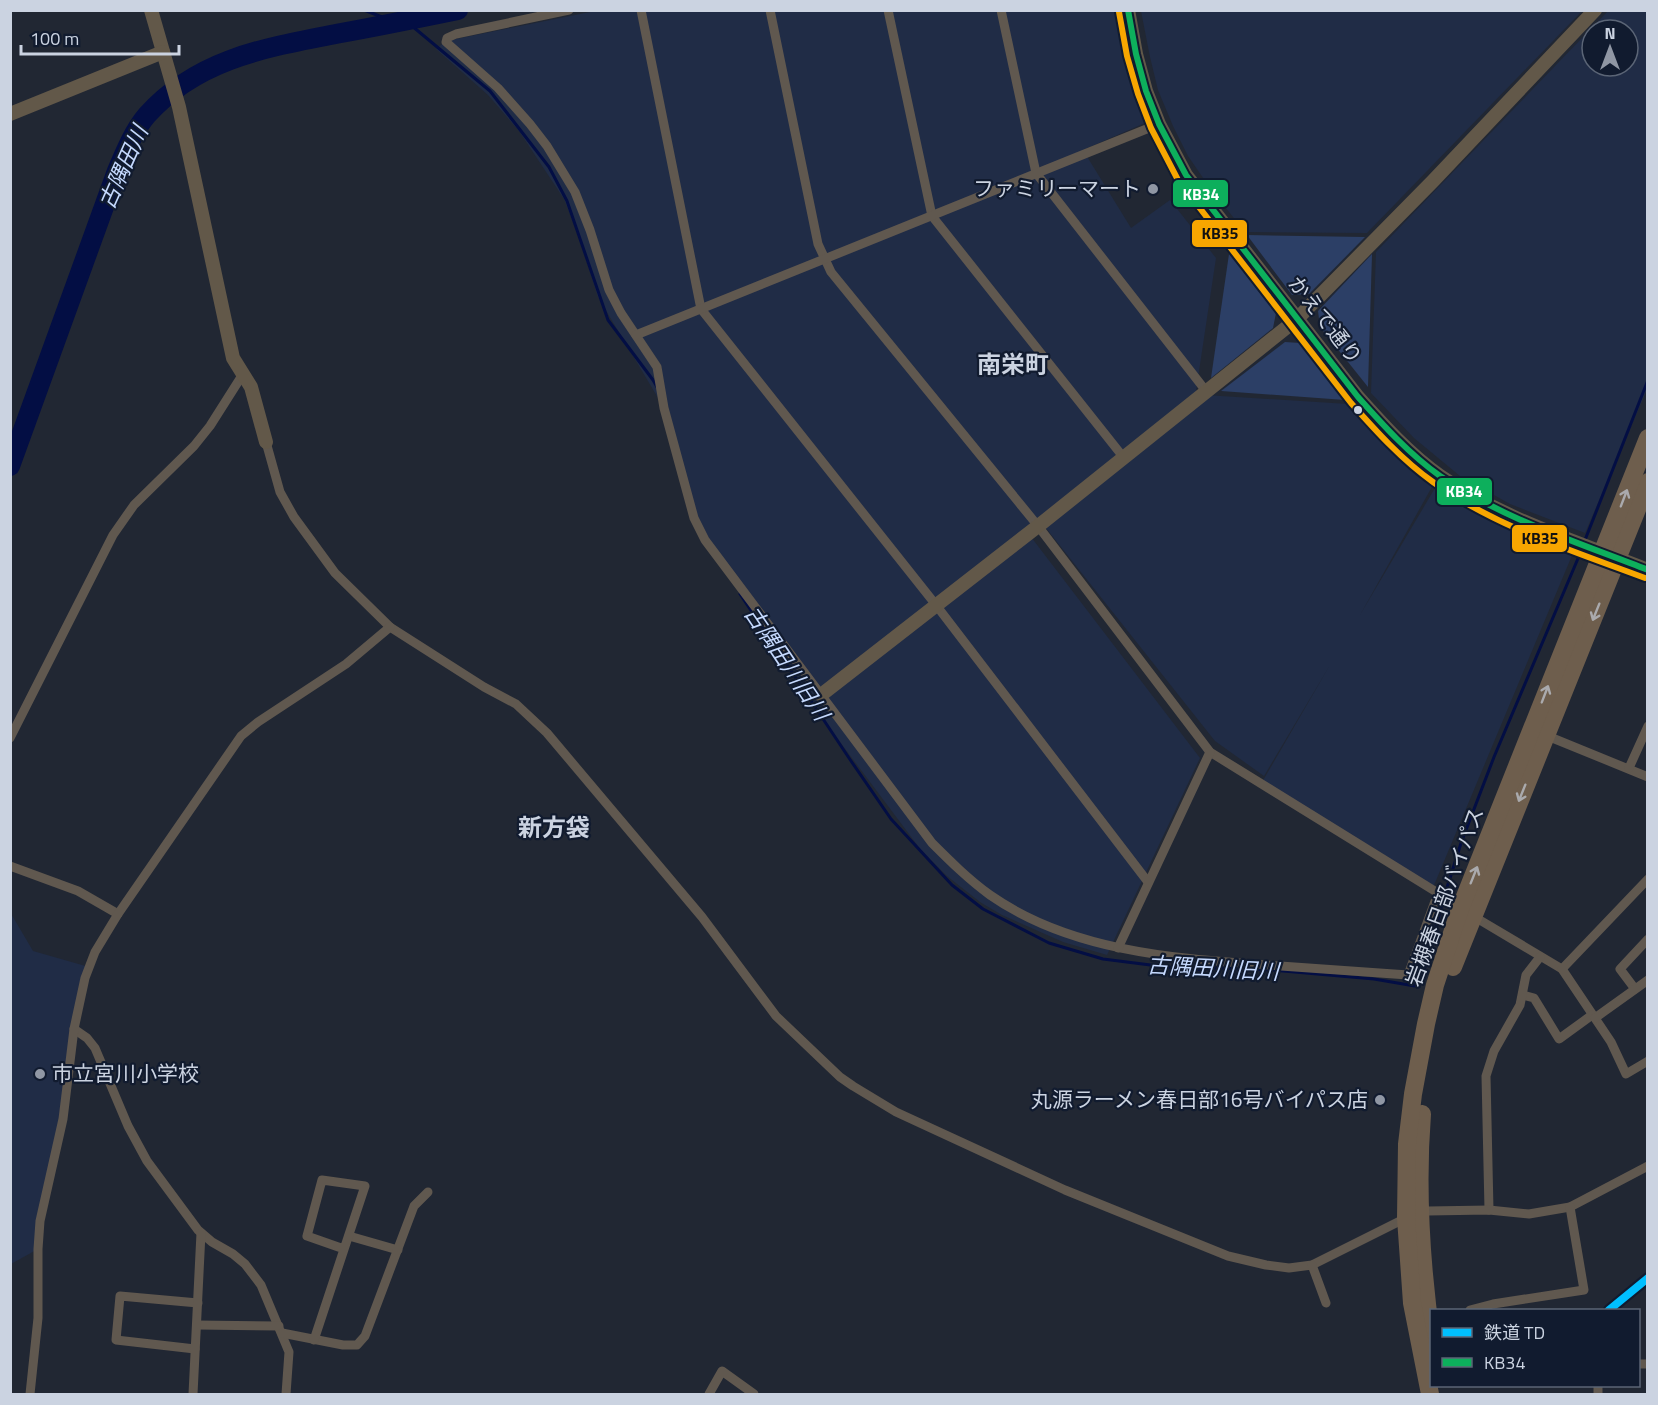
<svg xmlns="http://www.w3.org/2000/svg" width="1658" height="1405" font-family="'Titillium Web','Noto Sans JP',sans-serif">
<rect width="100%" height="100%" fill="#212733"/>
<!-- built -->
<g fill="#202c46" fill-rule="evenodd">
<polygon points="595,11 1115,11 1127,70 1145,123 1083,150 1131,228 1170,200 1216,258 1195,398 1028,533 1200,758 1107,955 1063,942 1002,915 980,902 947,876 921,850 810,702 705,540 664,408 598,297 579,237 564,199 519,131 488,95 436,49 446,41"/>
<polygon points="1141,11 1141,10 1582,11 1367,233 1245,232 1210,188 1188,156 1173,126 1158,90 1150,57"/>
<path d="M1608,11H1647L1648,387L1585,533L1510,504L1460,476L1414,438L1371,393L1376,252ZM1592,30H1628V66H1592Z"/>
<polygon points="1205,395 1348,404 1374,435 1411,469 1433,485 1360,615 1435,488 1491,521 1573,553 1432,890 1261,784 1330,665 1264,776 1215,741 1042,523"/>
<polygon points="10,912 33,951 89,967 38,1249 11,1264"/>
</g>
<!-- green -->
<g fill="#2c3f66">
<polygon points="1247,235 1365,237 1309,294 1292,295"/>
<polygon points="1229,254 1276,313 1273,328 1211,378"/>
<polygon points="1372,254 1368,387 1320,327 1318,311"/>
<polygon points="1285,342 1300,343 1345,400 1221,391"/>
</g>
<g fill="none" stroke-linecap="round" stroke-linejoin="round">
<!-- stream -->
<g stroke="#030e44" stroke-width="3">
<polyline points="364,10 382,17 406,21 490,91 549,167 567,201 608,320 653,380 657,387"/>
<polyline points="1585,540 1648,380"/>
<polyline points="740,594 849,758 891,819 952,885 983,909 1049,943 1103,959 1190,970 1216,968 1272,970 1374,979 1415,986 1426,965 1443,900"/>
<polyline points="1445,894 1461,843 1494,757 1582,549"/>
</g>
<!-- river -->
<path stroke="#030e44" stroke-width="20" d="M10,466L117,171C125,152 134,130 147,115C199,57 270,47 341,33C380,26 419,18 458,10"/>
<!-- street -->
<g stroke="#60584f" stroke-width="9">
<path d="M569,10L456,34L447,38L446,42L498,88L530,124L547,146L575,192L590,230L609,290L621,313L657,367L664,408L694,518L705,540L932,843C950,861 968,879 990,895C1070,951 1172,958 1266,965C1313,968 1360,972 1408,975L1438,893"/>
<polyline points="641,10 701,309 936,605 1148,882"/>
<polyline points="770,10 818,244 831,272 1038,526 1210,752 1438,893 1460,909"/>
<polyline points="888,10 932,216 1124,458"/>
<polyline points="1001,10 1036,173 1206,391"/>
<polyline points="636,335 1159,124"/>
<polyline points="266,442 280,492 294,517 335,573 390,627 484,687 516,704 547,733 702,917 776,1016 840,1077 853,1086 896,1112 1065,1190 1228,1256 1266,1265 1289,1268 1312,1265 1406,1218"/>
<polyline points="1545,735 1648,777"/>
<polyline points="10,738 113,535 134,505 194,446 210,426 243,374"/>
<polyline points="1629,768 1648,726"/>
<polyline points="10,866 78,891 118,914"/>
<polyline points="1473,916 1562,969 1611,1042 1626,1074 1648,1061"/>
<polyline points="1118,948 1210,752"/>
<polyline points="1562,969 1648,879"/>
<polyline points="1635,989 1620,969 1648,939"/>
<polyline points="1523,995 1534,998 1559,1039 1592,1015"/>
<polyline points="1595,1018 1648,980"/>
<polyline points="74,1029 87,1038 95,1048 128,1126 147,1161 198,1230 212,1242 233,1254 245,1264 261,1285 289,1352 286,1394"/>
<polyline points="1489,1210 1486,1076 1494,1051 1520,1005 1526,975 1540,957"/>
<polyline points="1419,1214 1428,1211 1489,1210 1529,1214 1570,1207 1648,1166"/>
<polyline points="349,1236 398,1250"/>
<polyline points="1312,1265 1326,1303"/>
<polyline points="1470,1310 1493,1304 1584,1290 1570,1207"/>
<polyline points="197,1325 279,1326"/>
<polyline points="282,1333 343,1345 357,1345 365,1336 414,1206 428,1192"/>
<polyline points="314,1340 365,1186 322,1180 307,1236 344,1249"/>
<polyline points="195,1349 116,1340 120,1296 198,1303"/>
<polyline points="1638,1364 1648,1364"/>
<polyline points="1598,1386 1598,1394"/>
<polyline points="30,1394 38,1318 38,1249 40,1221 63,1119 74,1029 85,978 95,952 118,914 241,736 258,722 346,664 390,627"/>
<polyline points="193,1394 201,1233"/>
<polyline points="709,1394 722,1371 754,1394"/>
</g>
<!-- secondary -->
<g stroke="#625849" stroke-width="14">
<polyline points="151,10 179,107 233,358 251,387 266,442"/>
<path d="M1128,10L1136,54L1146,91L1159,124L1186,175L1358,397C1383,425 1409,454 1440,476C1502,519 1578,542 1648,570"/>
<polyline points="10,114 163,52"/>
<polyline points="821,695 1042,523 1297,319 1433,181 1595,10"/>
</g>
<!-- highway -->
<g stroke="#6e5e4d" stroke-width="18">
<polyline points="1453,967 1648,482"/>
<path d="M1422,1114C1416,1191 1421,1266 1432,1343"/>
<polyline points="1430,1394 1412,1303 1406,1218 1407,1144 1413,1094 1426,1024 1435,985 1460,909 1648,438"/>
</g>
<!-- bus-1 casing -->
<g stroke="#111b2f" stroke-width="10">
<path id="bus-1" d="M1128,10L1136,54L1146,91L1159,124L1186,175L1358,397C1383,425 1409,454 1440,476C1503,519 1577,542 1648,570"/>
</g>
<!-- bus-2 casing -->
<g stroke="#111b2f" stroke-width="10">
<path id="bus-2" d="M1119,12L1127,56L1138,94L1151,128L1178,180L1351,403C1376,431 1402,460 1433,482C1496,527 1573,551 1645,578"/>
</g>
<!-- bus-1 -->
<use href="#bus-1" stroke="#0daf5c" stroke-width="6"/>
<!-- bus-2 -->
<use href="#bus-2" stroke="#f7a600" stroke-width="6"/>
<!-- rail-1 casing -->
<g stroke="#111b2f" stroke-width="12">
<polyline id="rail-1" points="1609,1310 1648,1278"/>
</g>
<!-- rail-1 -->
<use href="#rail-1" stroke="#00bfff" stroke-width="8"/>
</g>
<!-- one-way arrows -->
<defs><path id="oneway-shaft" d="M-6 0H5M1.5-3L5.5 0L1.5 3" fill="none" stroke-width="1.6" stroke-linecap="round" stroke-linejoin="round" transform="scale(1.5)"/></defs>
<g stroke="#aaaaad">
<use href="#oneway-shaft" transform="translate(1624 498) rotate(-69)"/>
<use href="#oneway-shaft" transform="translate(1596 612) rotate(112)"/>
<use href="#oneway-shaft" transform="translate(1545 694) rotate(-69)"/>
<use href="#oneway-shaft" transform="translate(1522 793) rotate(112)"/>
<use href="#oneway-shaft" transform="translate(1474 875) rotate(-68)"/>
</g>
<!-- markers -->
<g fill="#9097a4" stroke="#111b2f" stroke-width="2">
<circle cx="1153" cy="189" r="6"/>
<circle cx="40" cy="1074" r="6"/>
<circle cx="1380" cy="1100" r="6"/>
</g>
<circle fill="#cbd3e1" stroke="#111b2f" stroke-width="2" cx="1358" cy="410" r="5"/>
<g text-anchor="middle" stroke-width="4.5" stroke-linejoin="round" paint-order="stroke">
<!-- poi labels -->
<g font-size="21" fill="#cbd3e1" stroke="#111b2f" text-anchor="end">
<text x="1141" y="196">ファミリーマート</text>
<text x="52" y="1081" text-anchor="start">市立宮川小学校</text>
<text x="1368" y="1107">丸源ラーメン春日部16号バイパス店</text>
</g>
<!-- street labels -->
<g font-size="21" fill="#cbd3e1" stroke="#111b2f">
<text transform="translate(1325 320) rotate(52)" y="7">かえで通り</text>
<text transform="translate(1445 897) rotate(-70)" y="7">岩槻春日部バイパス</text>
</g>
<!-- water labels -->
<g font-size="22" font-style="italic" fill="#c5d9fe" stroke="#111b2f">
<text transform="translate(123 167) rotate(-66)" y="8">古隅田川</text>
<text transform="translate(787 663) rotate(56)" y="8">古隅田川旧川</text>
<text transform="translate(1213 968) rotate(3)" y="8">古隅田川旧川</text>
</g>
<!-- quarter labels -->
<g font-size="24" font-weight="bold" fill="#cbd3e1" stroke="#111b2f">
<text x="1013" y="373">南栄町</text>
<text x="554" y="836">新方袋</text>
</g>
</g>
<g stroke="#111b2f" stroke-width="2">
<rect x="1172" y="179" width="57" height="29" rx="6" fill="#0daf5c"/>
<rect x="1191" y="219" width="57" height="29" rx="6" fill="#f7a600"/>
<rect x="1436" y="477" width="57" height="29" rx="6" fill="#0daf5c"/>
<rect x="1511" y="524" width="57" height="29" rx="6" fill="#f7a600"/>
</g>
<g font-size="16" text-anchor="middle" font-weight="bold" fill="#fff">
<text x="1201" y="200">KB34</text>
<text x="1464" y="497">KB34</text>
</g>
<g font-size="16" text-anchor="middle" font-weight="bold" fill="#111">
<text x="1220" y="239">KB35</text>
<text x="1540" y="544">KB35</text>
</g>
<!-- border -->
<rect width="1658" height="1405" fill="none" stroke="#cbd3e1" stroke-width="24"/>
<!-- legend -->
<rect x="1430" y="1309" width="210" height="78" fill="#111b2f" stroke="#5b6576" stroke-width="1.5"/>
<rect x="1442" y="1328" width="30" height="9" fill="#00bfff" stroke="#5b6576" stroke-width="1.5"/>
<text x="1484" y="1339" font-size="18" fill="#cbd3e1">鉄道 TD</text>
<rect x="1442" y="1358" width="30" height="9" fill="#0daf5c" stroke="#5b6576" stroke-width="1.5"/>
<text x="1484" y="1369" font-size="18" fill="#cbd3e1">KB34</text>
<!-- north arrow -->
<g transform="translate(1610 48)"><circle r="28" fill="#111b2f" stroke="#5b6576" stroke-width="1.5"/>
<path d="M0-4.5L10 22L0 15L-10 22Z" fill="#9097a4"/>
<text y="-9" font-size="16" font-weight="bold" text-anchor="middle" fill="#cbd3e1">N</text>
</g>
<!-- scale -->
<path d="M21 45v9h158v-9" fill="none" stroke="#cbd3e1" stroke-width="3"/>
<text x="30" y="45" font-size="18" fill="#cbd3e1" stroke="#111b2f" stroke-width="4.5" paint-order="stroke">100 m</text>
</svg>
